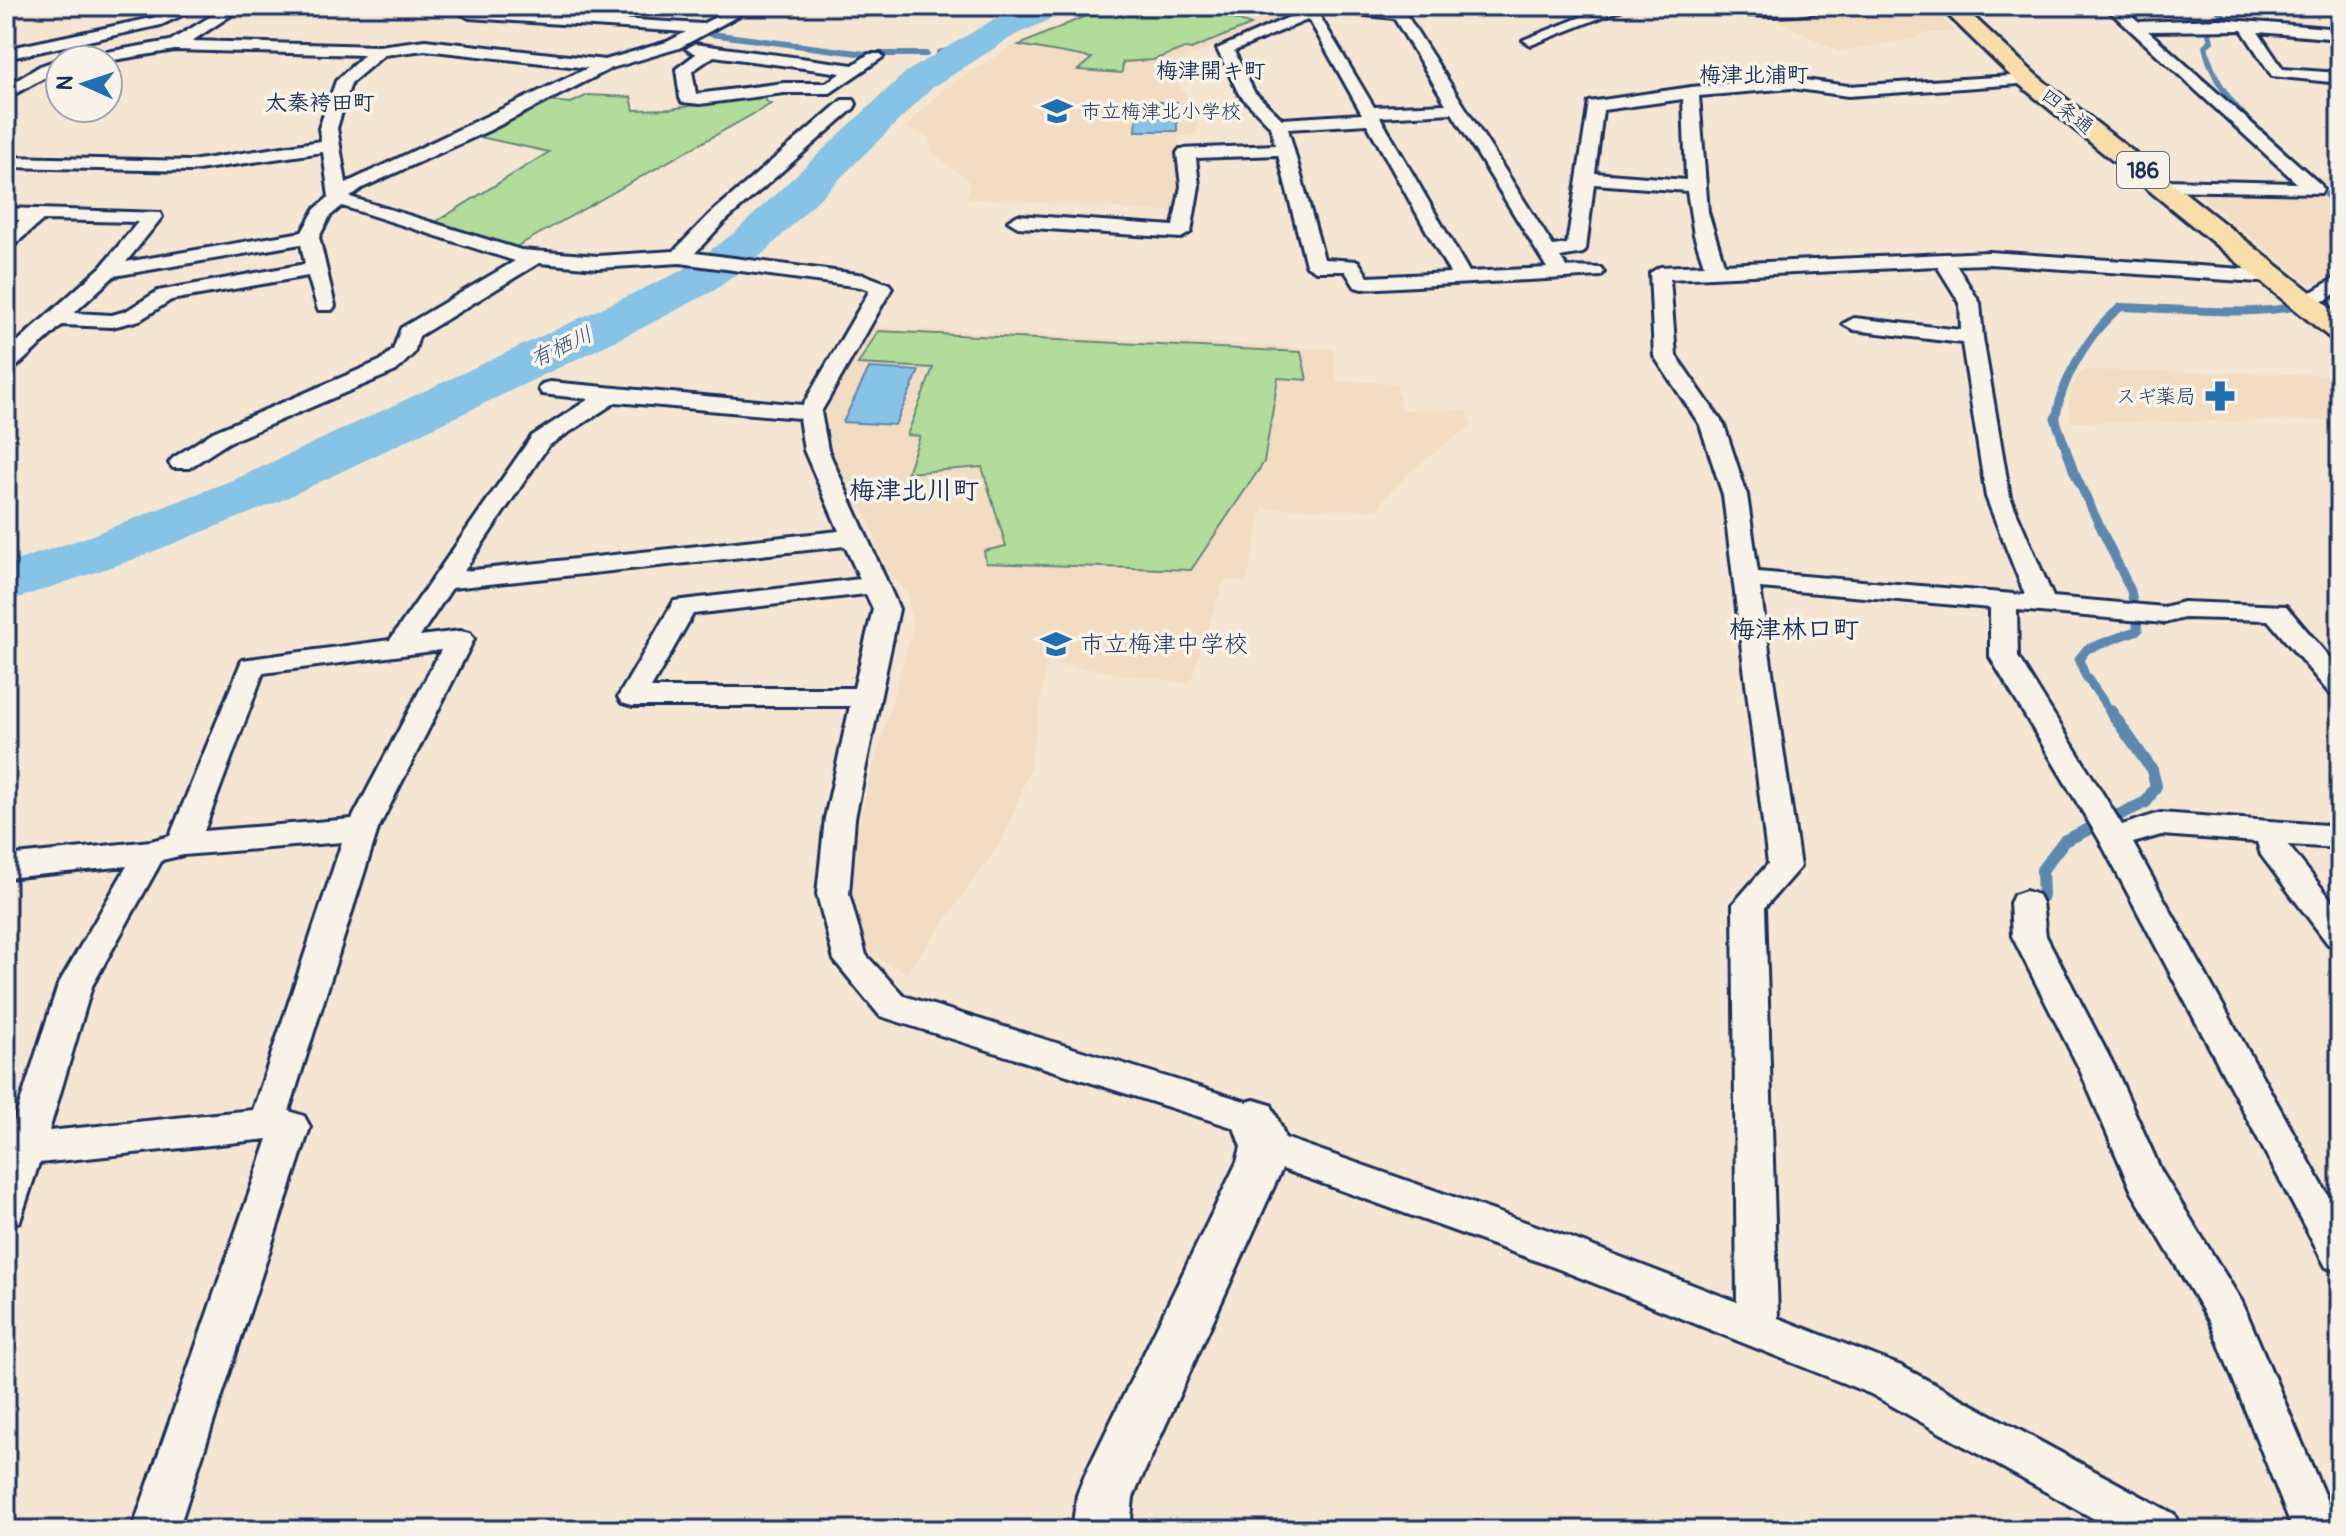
<svg xmlns="http://www.w3.org/2000/svg" width="2346" height="1536" font-family="Pangolin,'Klee One',sans-serif">
<rect width="100%" height="100%" fill="#f4e6d2"/>
<filter id="ink" filterUnits="userSpaceOnUse"><feTurbulence type="fractalNoise" baseFrequency=".0125" numOctaves="2"/><feDisplacementMap in="SourceGraphic" scale="16" xChannelSelector="R" yChannelSelector="G"/><feConvolveMatrix kernelMatrix="1 2 1 2 8 2 1 2 1" color-interpolation-filters="sRGB"/></filter>
<g filter="url(#ink)">
<!-- built -->
<g fill="#f2dcc2">
<polygon points="1108,6 1316,6 1172,64 1174,78 1187,96 1199,127 1194,135 1179,136 1181,191 1176,212 966,198 970,187 967,179 932,153 928,137 904,128 947,86 1018,43"/>
<polygon points="1834,6 1862,6 1871,11 1934,9 1956,33 1926,33 1913,39 1838,51 1770,16"/>
<polygon points="2320,177 2340,178 2340,271 2322,284 2308,283 2200,195 2203,192 2334,194"/>
<polygon points="871,327 1333,349 1337,381 1396,383 1401,410 1466,411 1472,424 1414,468 1383,499 1378,510 1262,508 1247,582 1224,580 1190,683 1047,663 1029,771 1003,839 907,973 866,951 853,902 854,852 863,806 913,626 908,595 886,569 869,521 826,445 822,431 827,409"/>
<polygon points="2087,370 2340,375 2340,420 2070,422 2069,400 2073,386 2078,375"/>
</g>
<!-- green -->
<g fill="#b1dc9a" stroke="#66867c" stroke-width="2">
<polygon points="1108,6 1208,6 1204,8 1251,25 1191,49 1185,48 1153,60 1123,62 1122,73 1078,70 1092,58 1019,45"/>
<polygon points="766,94 766,101 771,104 514,248 434,223 549,152 480,137 549,101 571,103 588,95 631,97 634,110 671,109"/>
<polygon points="878,331 1301,352 1307,380 1278,378 1264,462 1191,570 986,563 984,551 1006,546 982,467 907,473 920,436 907,435 933,368 858,364"/>
</g>
<!-- water -->
<g fill="#87c3e6" stroke="#5c88b0" stroke-width="2">
<polygon points="1138,102 1177,102 1177,131 1136,131"/>
<polygon points="869,368 919,371 895,425 843,422"/>
</g>
<g fill="none" stroke-linecap="round" stroke-linejoin="round">
<!-- stream-far3 -->
<g stroke="#5c88b0" stroke-width="6">
<polyline points="2214,6 2235,29"/>
<path d="M2218,28L2207,27L2211,41L2205,46C2217,103 2265,135 2306,172"/>
<polyline points="711,34 865,54 926,54"/>
<polyline points="939,53 971,46"/>
</g>
<!-- stream-far2 -->
<g stroke="#5c88b0" stroke-width="8">
<polyline points="2328,195 2340,208"/>
<path d="M2056,420C2060,381 2090,331 2121,307C2192,309 2272,321 2340,295"/>
</g>
<!-- stream-far1 -->
<polyline stroke="#5c88b0" stroke-width="9" points="2055,418 2074,472 2131,591 2138,630 2087,649 2079,659 2085,675 2111,712"/>
<!-- stream -->
<polyline stroke="#5c88b0" stroke-width="12" points="2043,896 2042,870 2064,841 2146,802 2156,786 2152,770 2110,710"/>
<!-- river -->
<polygon fill="#87c3e6" fill-rule="evenodd" points="1025,6 1070,6 1065,13 1015,35 932,88 766,251 715,290 646,326 280,501 132,560 6,602 6,564 90,536 240,477 683,270 734,233 906,72 991,21"/>
<!-- minor casing -->
<g stroke="#1b2f5e" stroke-width="6">
<g id="minor">
<polygon points="181,6 201,6 161,25 6,59 6,49 152,18"/>
<path d="M228,6H245L192,41L379,46L425,40L605,60L667,42L686,32L469,18L462,14L469,10L702,24L738,6H756L679,48L612,68L490,130L362,188L350,197L521,250L598,256L674,251L709,215L842,100H854L856,104L854,108L723,223L695,253L865,275L889,284L892,288L821,412L828,450L899,609L855,818L849,894L866,955L904,996L1267,1108L1273,1119L1267,1130L1254,1134L880,1016L834,960L817,894L825,818L850,706H632L622,703L618,697L674,601L860,579L845,546L452,588L420,636L460,631L470,633L474,639L378,829L289,1111L304,1116L310,1127L178,1530H132L268,1139L39,1163L20,1221L6,1226V1147L58,985L127,866L6,878V856L151,841L170,836L242,660L390,640L532,436L589,399L542,394L539,389L542,384L550,382L803,405L870,290L861,287L680,263L598,268L539,263L419,336L414,353L396,371L229,442L189,468H173L169,463L173,458L213,432L380,361L393,350L401,328L515,261L342,206L330,216L319,237L335,306L332,310H318L308,276L171,300L140,320L112,327L62,325L14,369L6,371V352L101,267L138,222L43,220L13,246L6,248V232L20,220H6V208L160,213L162,217L126,262L302,232L315,209L329,197L323,152L191,171L6,167V157L191,161L321,141L319,128L336,81L364,55L175,50L108,61L81,60L89,55L170,41ZM425,50L588,68L346,183L337,128L351,83L384,55ZM301,244L305,264L158,291L126,311L112,315L74,313L114,276ZM616,402L799,418L804,450L839,531L464,571L548,446ZM866,594L873,609L854,688H651L693,614ZM441,650L352,819L204,831L263,673ZM342,842L253,1110L49,1131L92,986L162,860L183,855Z"/>
<path d="M1314,6H1367L1404,11L1553,246L1567,244L1589,102L1691,87L1791,78L1848,86L2028,75L2036,80L2034,83L1848,96L1791,88L1699,96L1708,212L1724,264L1989,252L2273,271L2283,277L2273,283L1989,264L1956,265L1980,303L1983,338L2010,497L2053,597L2164,607L2183,602L2286,606L2340,670V697L2330,694L2268,620L2184,618L2164,623L2017,610L2018,657L2122,825L2160,813L2340,826V848L2288,845L2340,911V947L2328,944L2261,855L2257,842L2161,835L2133,843L2340,1217V1273L2326,1267L2099,839L1990,657V608L1760,588L1800,867L1765,907L1778,1318L1901,1366L2174,1514L2181,1530H2114L1871,1394L1559,1269L1252,1158L1246,1147L1252,1136L1265,1131L1571,1238L1737,1302L1733,904L1768,864L1723,495L1700,425L1654,356L1650,273L1660,267L1704,265L1694,235L1687,191L1594,184L1586,249L1583,253L1560,257L1567,267L1601,268L1604,272L1601,276L1362,289L1355,287L1345,271H1316L1306,265L1278,155L1196,158L1199,186L1191,232L1181,238L1018,227L1008,221L1018,215L1173,226L1181,186L1177,153L1180,149L1275,145L1270,126L1239,94L1217,49ZM1329,11L1394,18L1446,104L1374,107L1319,15ZM1307,20L1311,23L1362,114L1282,119L1254,92L1234,51ZM1683,99L1686,180L1595,173L1603,110ZM1452,113L1547,268L1469,272L1380,117ZM1367,124L1450,273L1368,277L1358,261L1324,259L1288,129ZM1937,266L1960,303L1961,330L1854,318L1843,324L1854,330L1962,343L1986,497L2025,595L1758,572L1747,495L1724,425L1676,356L1670,279Z"/>
<polygon points="1609,6 1630,6 1536,43 1531,45 1523,40"/>
<path d="M1672,6H1829C1807,24 1711,12 1679,10Z"/>
<polygon points="2104,6 2120,6 2138,22 2219,19 2340,29 2340,39 2258,32 2283,69 2340,73 2340,83 2272,76 2242,30 2148,31 2321,185 2323,189 2321,193 2158,190 2155,186 2164,180 2297,183"/>
<path d="M694,44L853,65L869,54H881L883,57L830,93H784L700,104L682,102L680,98L676,69L696,54L686,49ZM714,56L841,73L826,83H784L696,94L692,71Z"/>
<polygon points="60,59 63,60 60,60 60,69 6,99 6,87 40,66"/>
<polygon points="2340,275 2340,290 2326,300 2301,305 2291,299 2294,295 2313,291"/>
<polygon points="2026,891 2038,895 2042,903 2046,936 2116,1070 2161,1171 2242,1302 2339,1530 2293,1530 2211,1324 2132,1192 2080,1070 2012,936 2010,903 2014,895"/>
</g>
</g>
<!-- tertiary casing -->
<g stroke="#1b2f5e" stroke-width="6">
<path id="tertiary" d="M1254,1100L1271,1105C1280,1124 1290,1141 1285,1162L1133,1497L1130,1530H1072L1077,1495L1085,1475L1237,1162L1241,1147L1231,1119L1237,1105Z"/>
</g>
<!-- primary casing -->
<g stroke="#1b2f5e" stroke-width="6">
<polygon id="primary" points="1939,6 1962,6 2036,75 2340,315 2340,339 2329,337 2020,85"/>
</g>
<!-- minor -->
<use href="#minor" fill="#f7f3e8" fill-rule="evenodd"/>
<!-- tertiary -->
<use href="#tertiary" fill="#f7f3e8" fill-rule="evenodd"/>
<!-- primary -->
<use href="#primary" fill="#f9deab" fill-rule="evenodd"/>
</g>
</g>
<!-- icons -->
<defs>
<g id="school-bare" transform="scale(2.4)"><path d="M0-5L7-2L0 1L-7-2ZM-4 1L0 2.5L4 1V4Q0 6-4 4Z" fill="#1f6fb2" stroke="#f7f3e8" stroke-width="2.5" paint-order="stroke"/></g>
<g id="pharmacy-bare" transform="scale(2.4)"><path d="M-2-6h4v4h4v4h-4v4h-4v-4h-4v-4h4Z" fill="#1f6fb2" stroke="#f7f3e8" stroke-width="2.5" paint-order="stroke"/></g>
</defs>
<g fill-rule="evenodd">
<use href="#school-bare" x="1057" y="111"/>
<use href="#pharmacy-bare" x="2220" y="396"/>
<use href="#school-bare" x="1056" y="644"/>
</g>
<g text-anchor="middle" stroke-width="7" stroke-linejoin="round" paint-order="stroke">
<!-- far-poi labels -->
<g font-size="20" fill="#1b2f5e" stroke="#f7f3e8" text-anchor="start">
<text x="1081" y="118">市立梅津北小学校</text>
<text x="2196" y="403" text-anchor="end">スギ薬局</text>
</g>
<!-- far-street labels -->
<g font-size="20" fill="#1b2f5e" stroke="#f7f3e8">
<text transform="translate(2068 111) rotate(38)" y="7">四条通</text>
</g>
<!-- far-neighbourhood labels -->
<g font-size="22" font-weight="bold" fill="#1b2f5e" stroke="#f7f3e8">
<text x="1211" y="78">梅津開キ町</text>
<text x="1754" y="82">梅津北浦町</text>
<text x="320" y="110">太秦袴田町</text>
</g>
<!-- shield labels -->
<rect fill="#f7f3e8" stroke="#5d6a87" stroke-width="2" x="2117" y="152" width="52" height="36" rx="6"/>
<g font-size="22" font-weight="bold" fill="#1b2f5e">
<text x="2143" y="178">186</text>
</g>
<!-- far-water labels -->
<g font-size="22" font-style="italic" fill="#365480" stroke="#f7f3e8">
<text transform="translate(561 346) rotate(-25)" y="8">有栖川</text>
</g>
<!-- poi labels -->
<g font-size="24" fill="#1b2f5e" stroke="#f7f3e8" text-anchor="start">
<text x="1080" y="652">市立梅津中学校</text>
</g>
<!-- neighbourhood labels -->
<g font-size="26" font-weight="bold" fill="#1b2f5e" stroke="#f7f3e8">
<text x="914" y="499">梅津北川町</text>
<text x="1794" y="638">梅津林口町</text>
</g>
</g>
<!-- margin -->
<rect width="2346" height="1536" fill="none" stroke="#f7f3e8" stroke-width="32"/>
<rect x="16" y="16" width="2314" height="1504" fill="none" stroke="#1b2f5e" stroke-width="3" filter="url(#ink)"/>
<!-- north arrow -->
<g transform="translate(84 84) rotate(273)"><circle r="38" fill="#f7f3e8" stroke="#9fa5b1" stroke-width="2"/>
<path d="M0-6L14 30L0 20L-14 30Z" fill="#1f6fb2"/>
<text y="-12" font-size="22" font-weight="bold" text-anchor="middle" fill="#1b2f5e">N</text>
</g>
</svg>
